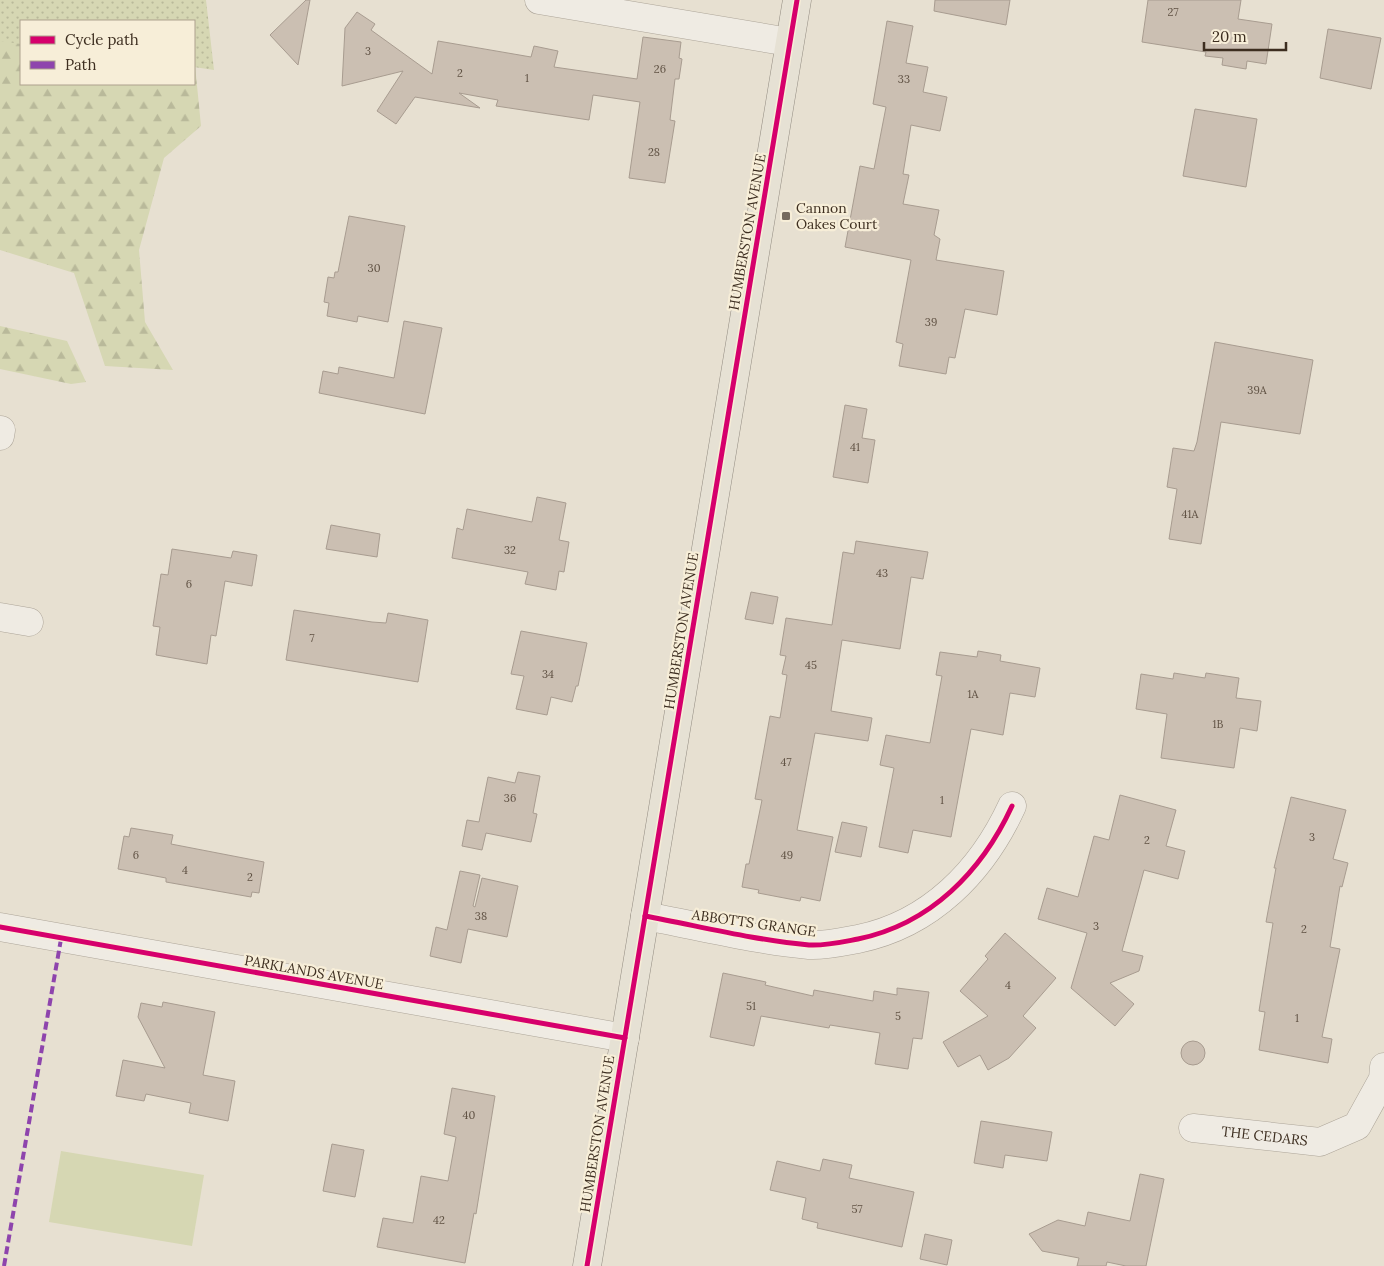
<svg xmlns="http://www.w3.org/2000/svg" width="1384" height="1266" font-family="Lora,serif">
<defs>
<pattern id="forest-firs" width="22" height="20" patternUnits="userSpaceOnUse" patternTransform="scale(1.25)"><rect width="22" height="20" fill="#d6d7b3"/><path d="M5 1l3.5 6h-7zM16 11l3.5 6h-7z" fill="#b9b99a"/></pattern>
<pattern id="park-dots" width="8" height="8" patternUnits="userSpaceOnUse" patternTransform="scale(1.25)"><rect width="8" height="8" fill="#d6d7b3"/><path d="M2 2h.1M6 6h.1" fill="none" stroke="#b9b99a" stroke-width="1.8" stroke-linecap="round"/></pattern>
</defs>
<rect width="100%" height="100%" fill="#e7e0d1"/>
<!-- forest -->
<g fill="url(#forest-firs)">
<polygon points="0,0 21,21 21,84 194,84 194,55 201,126 164,158 139,250 145,322 173,370 105,366 74,273 0,250"/>
<polygon points="0,326 67,341 86,382 71,384 0,369"/>
</g>
<!-- park -->
<polygon fill="url(#park-dots)" points="0,0 206,0 214,70 194,67 194,21 21,21 21,44 0,41"/>
<!-- pitch -->
<polygon fill="#d6d7b3" points="61,1151 204,1175 192,1246 49,1222"/>
<!-- building -->
<g fill="#cbbfb2" stroke="#a89c90">
<polygon points="306,0 310,0 298,65 270,35"/>
<polygon points="935,0 1010,0 1006,25 934,11"/>
<polygon points="1148,0 1241,0 1238,19 1272,24 1266,64 1247,61 1246,69 1222,65 1223,58 1205,56 1206,52 1142,42"/>
<polygon points="357,12 375,24 371,30 432,74 438,41 531,57 534,46 558,51 554,67 637,79 643,37 681,42 679,58 682,59 679,79 675,79 670,120 675,121 665,183 629,178 640,102 593,95 589,120 496,106 498,100 459,93 480,108 415,97 396,124 377,111 403,71 342,86 345,28"/>
<polygon points="887,21 913,26 906,63 928,67 923,92 947,97 940,131 911,125 903,174 909,175 903,204 939,210 934,235 940,239 936,260 1004,271 997,315 965,309 955,358 949,357 946,374 899,366 903,344 896,342 911,260 845,247 860,166 874,169 886,107 873,104"/>
<polygon points="1328,29 1381,38 1371,89 1320,78"/>
<polygon points="1195,109 1257,119 1246,187 1183,176"/>
<polygon points="349,216 405,226 388,322 358,316 357,322 327,316 329,303 324,302 328,277 334,278 335,272 338,272"/>
<polygon points="404,321 442,328 425,414 319,393 323,371 338,374 339,367 394,378"/>
<polygon points="1215,342 1313,360 1300,434 1221,422 1201,544 1169,539 1177,489 1167,487 1173,448 1194,451 1197,442"/>
<polygon points="845,405 867,409 862,438 875,440 868,483 833,477"/>
<polygon points="537,497 566,503 559,540 569,542 564,572 559,571 556,590 525,584 528,572 452,558 457,528 463,530 467,509 532,522"/>
<polygon points="331,525 380,534 377,557 326,549"/>
<polygon points="856,541 928,552 923,579 911,577 900,649 842,640 831,711 872,718 868,741 815,733 797,830 833,837 820,901 801,897 800,901 758,893 759,890 742,887 746,864 749,864 762,800 755,799 770,716 780,718 787,675 782,674 786,656 780,655 786,618 832,625 843,552 854,554"/>
<polygon points="172,549 231,558 233,551 257,555 252,586 225,581 216,636 211,635 207,664 156,655 160,627 153,626 161,574 168,575"/>
<polygon points="751,592 778,597 773,624 745,619"/>
<polygon points="294,610 372,622 386,623 388,613 428,620 418,682 286,660"/>
<polygon points="521,631 587,643 578,686 576,686 572,702 551,697 547,715 516,709 524,676 511,674"/>
<polygon points="978,651 1001,655 1000,661 1040,668 1035,697 1010,693 1003,735 971,729 951,837 913,830 908,853 879,847 894,768 880,765 886,735 930,743 942,676 936,675 940,652 977,657"/>
<polygon points="1174,673 1205,678 1206,673 1239,678 1236,698 1261,701 1257,731 1240,728 1234,768 1161,758 1167,714 1136,709 1141,674 1173,679"/>
<polygon points="518,772 540,776 533,813 537,814 531,842 486,833 482,850 462,846 467,820 479,822 488,777 515,783"/>
<polygon points="1120,795 1176,810 1166,846 1185,851 1178,879 1144,870 1122,951 1143,956 1139,971 1110,983 1134,1004 1115,1026 1071,988 1087,933 1038,919 1047,888 1078,897 1094,836 1109,840"/>
<polygon points="1291,797 1346,810 1333,859 1348,863 1342,887 1340,886 1330,947 1340,949 1322,1037 1332,1039 1328,1063 1259,1050 1265,1012 1259,1011 1273,923 1266,922 1276,868 1274,868"/>
<polygon points="842,822 867,827 861,857 835,852"/>
<polygon points="131,828 173,835 171,844 264,862 259,893 252,892 251,897 166,882 166,878 118,869 124,836 129,837"/>
<polygon points="460,871 480,875 473,906 475,907 482,878 518,886 507,937 468,929 461,963 430,956 436,927 447,930"/>
<polygon points="1005,933 1056,978 1023,1016 1036,1028 1009,1058 988,1070 980,1055 958,1067 943,1042 988,1016 960,991 988,959 985,956"/>
<polygon points="723,973 766,982 765,985 813,996 814,990 873,1001 874,991 897,995 897,988 929,992 922,1039 913,1038 908,1069 875,1064 880,1033 830,1025 829,1028 761,1016 754,1046 710,1037"/>
<polygon points="163,1002 215,1012 203,1075 235,1081 228,1121 189,1113 191,1103 146,1094 144,1101 116,1096 123,1060 165,1068 138,1017 141,1003 162,1007"/>
<circle cx="1193" cy="1053" r="12"/>
<polygon points="452,1088 495,1096 476,1214 474,1213 465,1263 377,1247 383,1218 413,1223 421,1176 448,1181 456,1137 444,1134"/>
<polygon points="981,1121 1052,1132 1047,1161 1005,1155 1003,1168 974,1163"/>
<polygon points="332,1144 364,1150 355,1197 323,1191"/>
<polygon points="823,1159 852,1165 849,1178 914,1192 902,1247 817,1228 818,1223 802,1219 806,1198 770,1190 777,1161 820,1171"/>
<polygon points="1140,1174 1164,1179 1146,1266 1126,1266 1107,1262 1106,1266 1077,1266 1079,1258 1042,1251 1029,1234 1058,1220 1085,1226 1088,1212 1130,1221"/>
<polygon points="925,1234 952,1240 947,1265 920,1259"/>
</g>
<g fill="none" stroke-linecap="round" stroke-linejoin="round">
<!-- minor casing -->
<g stroke="#ada599" stroke-width="29">
<g id="minor">
<polyline points="539,0 789,42"/>
<polyline points="0,436 1,430"/>
<polyline points="0,617 29,622"/>
<path d="M645,916C699,926 754,940 809,945C825,946 842,942 858,939C931,924 982,871 1012,806"/>
<polyline points="0,927 625,1038"/>
<path id="s1" d="M1193,1128L1320,1142L1357,1126L1383,1079L1384,1067"/>
</g>
</g>
<!-- major casing -->
<g stroke="#928b80" stroke-width="29">
<polyline id="major" points="587,1266 797,0"/>
</g>
<!-- minor -->
<use href="#minor" stroke="#efebe3" stroke-width="28"/>
<!-- major -->
<use href="#major" stroke="#e6e1d4" stroke-width="28"/>
<!-- quiet -->
<polyline stroke="#8e44ad" stroke-width="4" stroke-dasharray="8 4" stroke-linecap="butt" points="4,1266 61,939"/>
<!-- cycleway casing -->
<g stroke="#f7eed8" stroke-width="8">
<g id="cycleway">
<path d="M645,916C699,926 754,940 809,945C825,946 842,942 858,939C931,924 982,871 1012,806"/>
<polyline points="0,927 625,1038"/>
<polyline points="587,1266 797,0"/>
</g>
</g>
<!-- cycleway -->
<use href="#cycleway" stroke="#d6006c" stroke-width="5"/>
</g>
<!-- markers -->
<rect fill="#786c5e" stroke="#f7eed8" stroke-width="2" x="781" y="211" width="10" height="10" rx="2.5"/>
<g text-anchor="middle" stroke-width="4.5" stroke-linejoin="round" paint-order="stroke">
<!-- number labels -->
<g font-size="11" fill="#605244">
<text x="1173" y="16">27</text>
<text x="368" y="55">3</text>
<text x="660" y="73">26</text>
<text x="460" y="77">2</text>
<text x="527" y="82">1</text>
<text x="904" y="83">33</text>
<text x="654" y="156">28</text>
<text x="374" y="272">30</text>
<text x="931" y="326">39</text>
<text x="1257" y="394">39A</text>
<text x="855" y="451">41</text>
<text x="1190" y="518">41A</text>
<text x="510" y="554">32</text>
<text x="882" y="577">43</text>
<text x="189" y="588">6</text>
<text x="312" y="642">7</text>
<text x="811" y="669">45</text>
<text x="548" y="678">34</text>
<text x="973" y="698">1A</text>
<text x="1218" y="728">1B</text>
<text x="786" y="766">47</text>
<text x="510" y="802">36</text>
<text x="942" y="804">1</text>
<text x="1312" y="841">3</text>
<text x="1147" y="844">2</text>
<text x="136" y="859">6</text>
<text x="787" y="859">49</text>
<text x="185" y="874">4</text>
<text x="250" y="881">2</text>
<text x="481" y="920">38</text>
<text x="1096" y="930">3</text>
<text x="1304" y="933">2</text>
<text x="1008" y="989">4</text>
<text x="751" y="1010">51</text>
<text x="898" y="1020">5</text>
<text x="1297" y="1022">1</text>
<text x="469" y="1119">40</text>
<text x="857" y="1213">57</text>
<text x="439" y="1224">42</text>
</g>
<!-- poi labels -->
<g font-size="14" fill="#3d2e20" stroke="#f7eed8" text-anchor="start">
<text x="796" y="213">Cannon<tspan x="796" dy="16">Oakes Court</tspan></text>
</g>
<!-- street labels -->
<g font-size="14" fill="#3d2e20" stroke="#f7eed8">
<text transform="translate(747 232) rotate(-80)" y="5">HUMBERSTON AVENUE</text>
<text transform="translate(681 631) rotate(-81)" y="5">HUMBERSTON AVENUE</text>
<text transform="translate(754 923) rotate(8)" y="5">ABBOTTS GRANGE</text>
<text transform="translate(314 972) rotate(10)" y="5">PARKLANDS AVENUE</text>
<text transform="translate(597 1134) rotate(-81)" y="5">HUMBERSTON AVENUE</text>
<text dy="5" stroke="none"><textPath href="#s1" startOffset="72">THE CEDARS</textPath></text>
</g>
</g>
<!-- legend -->
<rect x="20" y="20" width="175" height="65" fill="#f7eed8" stroke="#ada18e"/>
<rect x="30" y="36" width="25" height="8" fill="#d6006c" stroke="#ada18e"/>
<text x="65" y="45" font-size="15" fill="#3d2e20">Cycle path</text>
<rect x="30" y="61" width="25" height="8" fill="#8e44ad" stroke="#ada18e"/>
<text x="65" y="70" font-size="15" fill="#3d2e20">Path</text>
<!-- scale -->
<path d="M1204 42v8h82v-8" fill="none" stroke="#3d2e20" stroke-width="2.5"/>
<text x="1212" y="42" font-size="15" fill="#3d2e20" stroke="#f7eed8" stroke-width="4" paint-order="stroke">20 m</text>
</svg>
